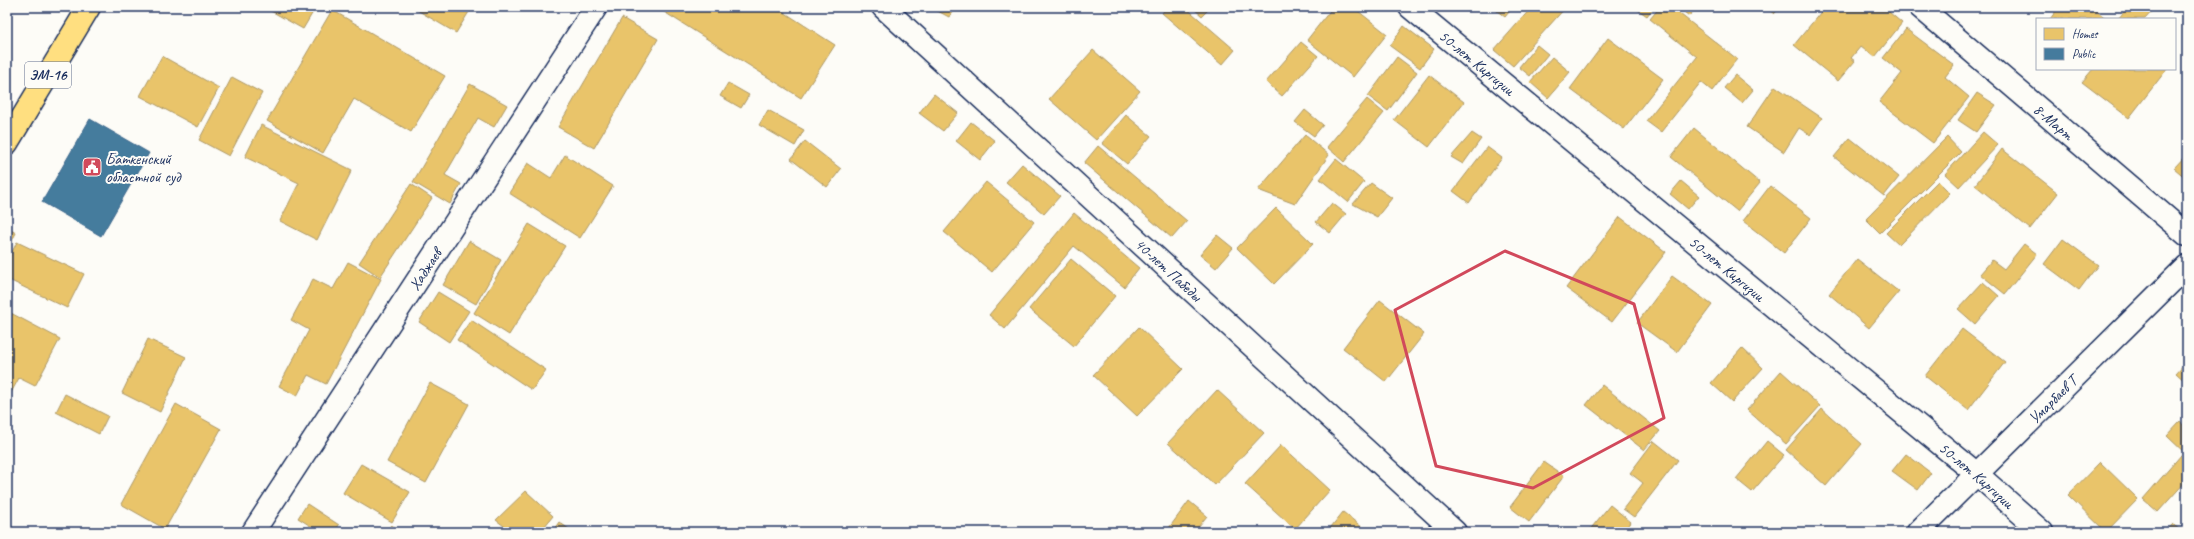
<svg xmlns="http://www.w3.org/2000/svg" width="2194" height="539" font-family="Caveat,sans-serif">
<rect width="100%" height="100%" fill="#fdfcf7"/>
<filter id="ink" filterUnits="userSpaceOnUse"><feTurbulence type="fractalNoise" baseFrequency=".025" numOctaves="2"/><feDisplacementMap in="SourceGraphic" scale="8" xChannelSelector="R" yChannelSelector="G"/><feConvolveMatrix kernelMatrix="1 2 1 2 8 2 1 2 1" color-interpolation-filters="sRGB"/></filter>
<g filter="url(#ink)">
<!-- homes -->
<g fill="#e9c46a" stroke="#ab9766">
<polygon points="264,7 316,7 303,29"/>
<polygon points="412,7 472,7 456,33"/>
<polygon points="663,7 776,7 835,45 801,98 661,10"/>
<polygon points="930,7 955,7 949,17"/>
<polygon points="1167,7 1185,7 1235,50 1222,65 1162,13"/>
<polygon points="1192,7 1211,7 1202,16"/>
<polygon points="1333,7 1353,7 1387,34 1353,77 1307,40"/>
<polygon points="1492,7 1513,7 1505,17"/>
<polygon points="1532,7 1566,7 1513,66 1494,50"/>
<polygon points="1634,7 1654,7 1647,16"/>
<polygon points="1660,7 1671,7 1737,59 1712,91 1701,82 1661,132 1646,121 1697,57 1650,19"/>
<polygon points="1678,7 1697,7 1689,16"/>
<polygon points="1766,7 1780,7 1774,14"/>
<polygon points="1825,7 1883,7 1902,23 1875,57 1861,46 1851,58 1855,61 1838,81 1794,45"/>
<polygon points="2059,7 2091,7 2107,19 2050,19"/>
<polygon points="2128,7 2156,7 2145,19 2118,19"/>
<polygon points="332,10 445,76 411,132 354,99 323,153 267,121"/>
<polygon points="622,18 658,39 594,148 558,127"/>
<polygon points="1404,26 1434,49 1420,68 1390,46"/>
<polygon points="1906,29 1954,65 1945,77 1969,97 1933,143 1879,102 1902,73 1883,58"/>
<polygon points="1608,38 1663,79 1624,129 1570,89"/>
<polygon points="1301,42 1318,56 1282,96 1266,82"/>
<polygon points="1537,45 1548,54 1530,76 1519,67"/>
<polygon points="1093,50 1140,91 1096,140 1049,99"/>
<polygon points="162,56 219,88 198,127 140,96"/>
<polygon points="1397,57 1417,72 1388,111 1368,96"/>
<polygon points="1552,57 1570,72 1548,98 1530,82"/>
<polygon points="2093,69 2167,69 2129,118 2082,82"/>
<polygon points="1429,75 1464,102 1429,147 1394,120"/>
<polygon points="1735,75 1753,90 1742,103 1724,88"/>
<polygon points="232,77 262,93 229,156 199,140"/>
<polygon points="728,83 749,95 741,108 720,96"/>
<polygon points="470,84 507,105 494,127 478,118 445,175 461,184 450,204 413,182"/>
<polygon points="1775,86 1822,118 1810,135 1799,128 1784,152 1747,127"/>
<polygon points="1977,93 1996,105 1976,132 1958,120"/>
<polygon points="934,94 958,113 943,131 919,113"/>
<polygon points="1367,99 1384,113 1344,162 1327,147"/>
<polygon points="768,110 804,130 795,146 759,125"/>
<polygon points="1305,110 1323,125 1314,136 1295,122"/>
<polygon points="1126,115 1151,136 1127,164 1102,143"/>
<polygon points="971,122 995,141 980,160 956,141"/>
<polygon points="261,125 352,170 317,240 280,221 299,183 245,157"/>
<polygon points="1694,128 1760,183 1737,211 1671,157"/>
<polygon points="1983,132 1998,145 1959,187 1945,174"/>
<polygon points="1472,133 1481,139 1463,164 1451,157"/>
<polygon points="1305,135 1329,155 1295,204 1258,190"/>
<polygon points="1947,137 1961,152 1880,233 1866,219"/>
<polygon points="1850,138 1899,177 1884,196 1834,157"/>
<polygon points="805,141 841,169 827,187 791,159"/>
<polygon points="1098,146 1187,221 1172,238 1084,163"/>
<polygon points="1487,147 1502,158 1469,203 1453,191"/>
<polygon points="2002,149 2058,193 2030,229 1975,185"/>
<polygon points="2187,154 2187,179 2174,168"/>
<polygon points="565,155 613,186 580,238 509,193 528,163 551,178"/>
<polygon points="1336,159 1364,182 1348,202 1320,179"/>
<polygon points="1022,164 1060,196 1044,214 1006,182"/>
<polygon points="1681,181 1699,196 1688,209 1670,194"/>
<polygon points="1938,181 1950,193 1899,245 1886,233"/>
<polygon points="986,182 1034,222 992,272 944,232"/>
<polygon points="1371,183 1392,198 1377,217 1353,204"/>
<polygon points="411,184 432,198 380,277 359,263"/>
<polygon points="1770,186 1811,218 1784,253 1743,221"/>
<polygon points="1332,203 1346,214 1330,233 1316,222"/>
<polygon points="1276,208 1313,244 1274,284 1237,248"/>
<polygon points="1074,213 1139,268 1124,287 1074,246 1005,329 989,315"/>
<polygon points="1620,217 1666,252 1612,322 1566,288"/>
<polygon points="529,224 565,246 509,335 474,313"/>
<polygon points="7,228 16,233 7,250"/>
<polygon points="1217,235 1233,248 1216,268 1200,255"/>
<polygon points="2063,239 2098,265 2079,290 2044,264"/>
<polygon points="469,241 501,260 476,304 443,285"/>
<polygon points="17,242 84,274 67,308 7,279 7,262"/>
<polygon points="2024,244 2037,254 2005,294 1980,274 1992,260 2004,269"/>
<polygon points="1071,259 1115,296 1074,346 1029,309"/>
<polygon points="1857,259 1899,292 1869,328 1829,294"/>
<polygon points="348,262 381,279 326,384 308,375 297,396 279,386 309,330 291,320 313,279 333,289"/>
<polygon points="1672,276 1712,305 1677,352 1637,323"/>
<polygon points="1983,282 1999,296 1975,324 1958,309"/>
<polygon points="438,292 469,311 449,342 419,322"/>
<polygon points="1380,300 1424,334 1386,382 1343,348"/>
<polygon points="7,311 60,339 35,386 19,378 7,400"/>
<polygon points="471,320 546,370 532,390 457,340"/>
<polygon points="1139,327 1183,369 1137,416 1093,375"/>
<polygon points="1962,329 2005,362 1968,410 1925,376"/>
<polygon points="148,339 186,357 160,412 122,393"/>
<polygon points="1742,348 1763,368 1732,402 1711,383"/>
<polygon points="2187,361 2187,383 2176,373"/>
<polygon points="1781,371 1820,406 1786,444 1747,410"/>
<polygon points="430,383 469,404 426,483 387,462"/>
<polygon points="1602,385 1660,431 1644,450 1586,405"/>
<polygon points="1217,390 1264,433 1215,485 1168,443"/>
<polygon points="65,394 108,416 99,434 56,412"/>
<polygon points="176,404 221,429 165,529 121,504"/>
<polygon points="1822,409 1862,444 1826,486 1786,450"/>
<polygon points="2180,422 2187,428 2187,455 2167,436"/>
<polygon points="1654,441 1678,460 1634,517 1623,509 1643,483 1630,473"/>
<polygon points="1767,441 1784,455 1752,492 1736,479"/>
<polygon points="1281,445 1330,490 1295,529 1245,484"/>
<polygon points="1906,454 1931,473 1918,490 1892,471"/>
<polygon points="2182,454 2187,459 2187,480 2158,512 2143,499"/>
<polygon points="1544,462 1564,476 1529,522 1510,507"/>
<polygon points="2100,462 2138,499 2106,532 2068,495"/>
<polygon points="361,464 410,492 392,522 343,493"/>
<polygon points="526,491 553,516 540,532 512,532 496,520"/>
<polygon points="1189,501 1207,516 1194,532 1166,532"/>
<polygon points="307,504 339,525 335,532 320,532 298,518"/>
<polygon points="1610,505 1631,522 1623,532 1588,532"/>
<polygon points="1343,512 1368,532 1327,532"/>
<polygon points="559,522 573,532 552,532"/>
<polygon points="2173,524 2182,532 2166,532"/>
<polygon points="391,525 403,532 387,532"/>
</g>
<!-- public -->
<polygon fill="#457b9d" stroke="#38648a" points="90,119 149,153 101,236 42,202"/>
<g fill="none" stroke-linecap="round" stroke-linejoin="round">
<!-- minor casing -->
<g stroke="#1b2f5e" stroke-width="25">
<g id="minor">
<path id="s1" d="M883,7L1455,532"/>
<path id="s2" d="M1410,7L1978,475L2042,532"/>
<path id="s3" d="M1920,7L2187,235"/>
<path id="s4" d="M253,532L596,7"/>
<path id="s5" d="M1918,532L2187,266"/>
</g>
</g>
<!-- highway casing -->
<g stroke="#1b2f5e" stroke-width="25">
<polyline id="highway" points="7,143 89,7"/>
</g>
<!-- minor -->
<use href="#minor" stroke="#fdfcf7" stroke-width="22"/>
<!-- highway -->
<use href="#highway" stroke="#ffdf80" stroke-width="22"/>
</g>
</g>
<!-- marked area -->
<path fill="none" stroke="#d1495b" stroke-width="3" stroke-linejoin="round" d="M1505,251L1634,304L1664,418L1533,488L1436,466L1395,310Z"/>
<!-- icons -->
<defs>
<g id="civic-square" transform="scale(1)"><rect x="-9" y="-9" width="18" height="18" rx="4" fill="#d1495b" stroke="#fdfcf7"/><path d="M-.6-6.5H3V-4.5H.6V-3L4-1V1h2V6H-6V1h2V-1L-.6-3ZM-1.2 2.5V6h2.4V2.5Z" fill="#fff"/></g>
</defs>
<g fill-rule="evenodd">
<use href="#civic-square" x="92" y="167"/>
</g>
<g text-anchor="middle" stroke-width="4" stroke-linejoin="round" paint-order="stroke">
<!-- shield labels -->
<rect fill="#fdfcf7" stroke="#5f6c8c" stroke-width="1" x="25" y="62" width="46" height="26" rx="3"/>
<g font-size="15" font-weight="bold" fill="#1b2f5e">
<text x="48" y="80">ЭМ-16</text>
</g>
<!-- street labels -->
<g font-size="16" fill="#1b2f5e" stroke="#fdfcf7">
<text dy="6" stroke="none"><textPath href="#s2" startOffset="87">50-лет Киргизии</textPath></text>
<text dy="6" stroke="none"><textPath href="#s3" startOffset="176">8-Март</textPath></text>
<text dy="6" stroke="none"><textPath href="#s2" startOffset="411">50-лет Киргизии</textPath></text>
<text dy="6" stroke="none"><textPath href="#s4" startOffset="314">Хаджаев</textPath></text>
<text dy="6" stroke="none"><textPath href="#s1" startOffset="388">40-лет Пабеды</textPath></text>
<text dy="6" stroke="none"><textPath href="#s5" startOffset="189">Умарбаев Т</textPath></text>
<text dy="6" stroke="none"><textPath href="#s2" startOffset="735">50-лет Киргизии</textPath></text>
</g>
<!-- poi labels -->
<g font-size="16" fill="#1b2f5e" stroke="#fdfcf7" text-anchor="start">
<text x="106" y="164">Баткенский<tspan x="106" dy="18">областной суд</tspan></text>
</g>
</g>
<!-- margin -->
<rect width="2194" height="539" fill="none" stroke="#fdfcf7" stroke-width="24"/>
<rect x="12" y="12" width="2170" height="515" fill="none" stroke="#1b2f5e" stroke-width="1.5" filter="url(#ink)"/>
<!-- legend -->
<rect x="2036" y="18" width="140" height="52" fill="#fdfcf7" stroke="#a3aaba"/>
<rect x="2044" y="28" width="20" height="12" fill="#e9c46a" stroke="#a3aaba"/>
<text x="2072" y="38" font-size="12" fill="#1b2f5e">Homes</text>
<rect x="2044" y="48" width="20" height="12" fill="#457b9d" stroke="#a3aaba"/>
<text x="2072" y="58" font-size="12" fill="#1b2f5e">Public</text>
</svg>
